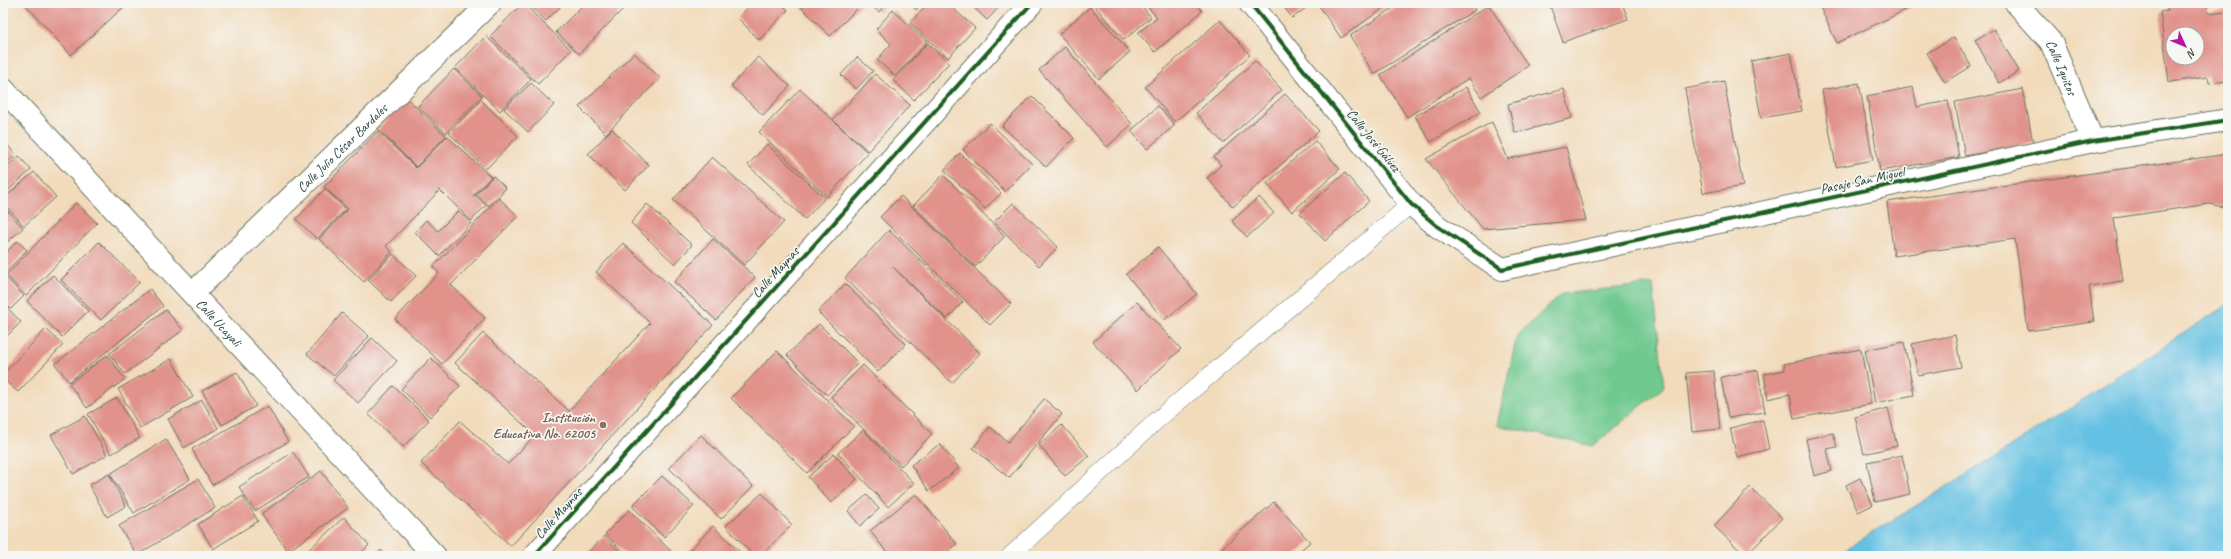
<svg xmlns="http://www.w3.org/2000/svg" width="2231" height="559" font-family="Caveat,sans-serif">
<rect width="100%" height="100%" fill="#f6f6f2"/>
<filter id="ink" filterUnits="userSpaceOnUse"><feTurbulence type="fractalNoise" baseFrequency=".025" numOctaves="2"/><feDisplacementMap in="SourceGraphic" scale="8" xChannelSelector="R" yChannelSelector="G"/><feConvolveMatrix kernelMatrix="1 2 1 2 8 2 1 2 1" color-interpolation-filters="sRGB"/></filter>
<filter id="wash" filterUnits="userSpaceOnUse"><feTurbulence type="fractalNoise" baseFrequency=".012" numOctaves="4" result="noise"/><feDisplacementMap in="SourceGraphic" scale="16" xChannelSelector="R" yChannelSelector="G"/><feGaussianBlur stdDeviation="0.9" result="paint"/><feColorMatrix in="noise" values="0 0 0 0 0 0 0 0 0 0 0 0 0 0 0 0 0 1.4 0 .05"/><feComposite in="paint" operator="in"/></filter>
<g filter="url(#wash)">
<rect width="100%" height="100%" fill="#f2dbbb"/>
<!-- green -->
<polygon fill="#70c98f" stroke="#488362" points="1653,284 1664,387 1593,446 1497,425 1517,336 1561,294"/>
<!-- water -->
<polygon fill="#65c1e3" stroke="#427f8c" points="2228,304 2228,556 1835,556 2004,451"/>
<g id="blocks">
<!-- building -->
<g fill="#e1938b" fill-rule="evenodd">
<polygon points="24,3 128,3 71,55"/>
<polygon points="523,3 571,50 538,84 490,36"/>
<polygon points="527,3 556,3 560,7 546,21"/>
<polygon points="585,3 621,3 625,7 579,54 556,32"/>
<polygon points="752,3 781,3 788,10 759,40 738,18"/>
<polygon points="797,3 863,3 830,36"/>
<polygon points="868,3 887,3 879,12"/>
<polygon points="909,3 922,3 916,10"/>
<polygon points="928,3 947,3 975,28 948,58 910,23"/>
<polygon points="969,3 1003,3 987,20"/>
<polygon points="1094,3 1139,3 1151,17 1124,40 1093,4"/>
<polygon points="1144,3 1196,3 1202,11 1155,52 1138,33 1157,17"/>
<polygon points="1281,3 1313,3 1292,18"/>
<polygon points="1317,3 1391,3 1341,38"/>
<polygon points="1401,3 1471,3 1475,10 1374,74 1350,36"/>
<polygon points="1549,3 1622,3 1628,19 1563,42"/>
<polygon points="1818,3 1920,3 1837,43"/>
<path d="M2167,3H2207L2208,13L2228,11V81L2209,83L2208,77L2169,82L2160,12L2168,11ZM2173,34H2197V58H2173Z"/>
<polygon points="1489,5 1528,66 1481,97 1469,78 1407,117 1380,75"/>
<polygon points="1090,7 1130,52 1099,79 1059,34"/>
<polygon points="893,10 927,42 895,76 877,60 891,44 876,29"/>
<polygon points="1220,20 1250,55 1175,122 1145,87"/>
<polygon points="1994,29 2019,71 1999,83 1975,40"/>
<polygon points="486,36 531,79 500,111 455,68"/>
<polygon points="1954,37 1971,66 1945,82 1927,53"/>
<polygon points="928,43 949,63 914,100 893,80"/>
<polygon points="1065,47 1132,124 1107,147 1039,70"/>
<polygon points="634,53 660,78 606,134 579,107"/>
<polygon points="1791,53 1802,111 1761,118 1751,61"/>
<polygon points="758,57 790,86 763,115 731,86"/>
<polygon points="857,57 873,71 856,89 841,75"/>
<polygon points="1255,61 1282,90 1223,143 1196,113"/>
<polygon points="454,69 482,96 446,133 418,106"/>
<polygon points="875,74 910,105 868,151 833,120"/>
<polygon points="1724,81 1743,186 1703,193 1685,89"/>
<polygon points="531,83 554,105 528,132 504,109"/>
<polygon points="1859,83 1873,160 1836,167 1822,90"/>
<polygon points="1466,87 1481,112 1431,142 1415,116"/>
<polygon points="1913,87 1917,107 1948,101 1959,157 1880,171 1867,96"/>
<polygon points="800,89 868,153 827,197 759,132"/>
<polygon points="1564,89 1572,118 1515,133 1508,104"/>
<polygon points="2023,89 2033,143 1965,156 1955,102"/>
<polygon points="1285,94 1319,131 1233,207 1207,178 1221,165 1214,157"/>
<polygon points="1032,96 1074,138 1046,167 1002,126"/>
<polygon points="407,98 446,136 416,167 378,129"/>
<polygon points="481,100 518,136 486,169 449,133"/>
<polygon points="1158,106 1175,125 1147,149 1131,131"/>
<polygon points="1492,122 1508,159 1566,147 1586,220 1483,229 1426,159"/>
<polygon points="990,123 1032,164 1005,191 963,150"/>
<polygon points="612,129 649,165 625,190 588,154"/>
<polygon points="378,131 416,168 447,136 491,177 473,196 475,195 486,205 471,221 440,190 386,246 392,252 364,282 319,239 348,209 324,187"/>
<polygon points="3,140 16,155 3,167"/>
<polygon points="1315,141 1340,169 1292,212 1267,183"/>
<polygon points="767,144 825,198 805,219 748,165"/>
<polygon points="960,153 1001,193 985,209 944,170"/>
<polygon points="2228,154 2228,208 2209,204 2114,218 2123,281 2089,286 2094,322 2028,331 2015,239 1894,256 1887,202"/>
<polygon points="19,156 31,170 3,195 3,170"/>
<polygon points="712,157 784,222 744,265 673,200"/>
<polygon points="34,172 56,197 24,226 3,202 3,199"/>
<polygon points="1345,173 1369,201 1325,241 1300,213"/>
<polygon points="943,175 1005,236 975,267 913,206"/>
<polygon points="493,176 506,188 489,206 476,194"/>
<polygon points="325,189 346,209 317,239 296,219"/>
<polygon points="901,196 1011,304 990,325 880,217"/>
<polygon points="1259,197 1274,213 1247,237 1232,221"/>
<polygon points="499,198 518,216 451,285 485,318 442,364 395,319 439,273 433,267"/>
<polygon points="76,203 97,223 26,296 6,275"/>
<polygon points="1013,203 1058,247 1039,266 994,222"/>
<polygon points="647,204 692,245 675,264 631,223"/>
<polygon points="3,205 23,228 3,246"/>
<polygon points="458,211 471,223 439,256 415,232 426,220 438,231"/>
<polygon points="889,230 963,302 947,319 892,266 980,353 952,383 845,278"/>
<polygon points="713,239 755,277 716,320 674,282"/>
<polygon points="17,241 27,250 3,275 3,256"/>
<polygon points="99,242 140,282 101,320 61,280"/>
<polygon points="623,243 713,325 511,546 421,463 460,421 508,464 535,435 455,363 483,333 569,411 650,323 596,272"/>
<polygon points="1158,247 1197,294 1164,320 1126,274"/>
<polygon points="393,254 416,276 391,302 368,280"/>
<polygon points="3,275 24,296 11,309 3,301"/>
<polygon points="53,275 88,311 62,337 27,301"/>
<polygon points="845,284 906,344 878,372 818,312"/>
<polygon points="150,289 163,306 69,382 55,364"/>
<polygon points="1137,302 1181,349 1138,390 1093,342"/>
<polygon points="3,303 21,322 3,340"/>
<polygon points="166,310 183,330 125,374 109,354"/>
<polygon points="342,313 369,336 334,376 307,354"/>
<polygon points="819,324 858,363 827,395 787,355"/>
<polygon points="46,329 63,345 18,392 3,379 3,374"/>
<polygon points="1955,335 1961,367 1918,375 1912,344"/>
<polygon points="372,338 397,361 358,403 333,380"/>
<polygon points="1904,342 1914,395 1875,403 1865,350"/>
<polygon points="1861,349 1871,404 1794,419 1790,394 1768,399 1764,374 1785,370 1784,364"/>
<polygon points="777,351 854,426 807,473 731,398"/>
<polygon points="107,355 125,379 87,408 69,384"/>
<polygon points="431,358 460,386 430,417 401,389"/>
<polygon points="171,359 193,397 140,428 118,389"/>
<polygon points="863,365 932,434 901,466 831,397"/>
<polygon points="1758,370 1765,412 1728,418 1721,377"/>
<polygon points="1714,371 1720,429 1692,432 1686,373"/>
<polygon points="237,372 256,406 222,425 202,391"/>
<polygon points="393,386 429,420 403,447 368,414"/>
<polygon points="117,398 140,438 111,454 88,414"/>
<polygon points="1044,399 1062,414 1009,478 973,448 990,427 1008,442"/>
<polygon points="202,400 218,428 184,448 168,419"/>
<polygon points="268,406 288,442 212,485 192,449"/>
<polygon points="1888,408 1897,446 1864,454 1855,417"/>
<polygon points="85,416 107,455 73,474 51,435"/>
<polygon points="1763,420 1769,449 1737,457 1730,428"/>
<polygon points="1062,425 1089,456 1065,476 1039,445"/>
<polygon points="863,430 914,483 888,507 838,453"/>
<polygon points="1833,433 1837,447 1827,449 1832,471 1814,476 1806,439"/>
<polygon points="701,435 753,486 721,519 669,468"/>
<polygon points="166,439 190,479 134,513 110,474"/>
<polygon points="940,444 959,468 929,491 911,465"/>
<polygon points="293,452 309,477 255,511 239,487"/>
<polygon points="834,454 857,479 831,503 808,477"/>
<polygon points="1902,455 1910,494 1875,502 1867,462"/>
<polygon points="321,471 348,508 288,551 261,514"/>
<polygon points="109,474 126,506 107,517 89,485"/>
<polygon points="662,476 694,506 664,537 632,506"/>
<polygon points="1860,478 1873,505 1858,512 1846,485"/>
<polygon points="198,479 215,508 137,555 119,526"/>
<polygon points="1750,487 1782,518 1746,556 1714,526"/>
<polygon points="762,493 792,525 760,556 754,556 726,526"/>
<polygon points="916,494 957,544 943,556 890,556 870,531"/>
<polygon points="867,495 879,509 860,526 848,511"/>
<polygon points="243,496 258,521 213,549 198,524"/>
<polygon points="1274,502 1310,542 1294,556 1213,556"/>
<polygon points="629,510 676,556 627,556 605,534"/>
<polygon points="344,517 369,545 358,556 302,556"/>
<polygon points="713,526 741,553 738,556 689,556 686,554"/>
<polygon points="604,536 624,556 585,556"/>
<polygon points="381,550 387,556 375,556"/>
<polygon points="1693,552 1697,556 1688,556"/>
</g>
</g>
</g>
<g filter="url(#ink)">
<use href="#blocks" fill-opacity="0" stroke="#697463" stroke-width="1"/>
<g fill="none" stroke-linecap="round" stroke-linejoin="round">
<!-- lane casing -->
<g stroke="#697463" stroke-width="18">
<polyline id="lane" points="1010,556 1155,422 1411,204"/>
</g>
<!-- street casing -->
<g stroke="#697463" stroke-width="24">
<g id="street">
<polyline points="1250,3 1411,204 1437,226 1502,269 2093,141 2228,120"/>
<path id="s1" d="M2016,3L2051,42L2093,141"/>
<path id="s2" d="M3,89L435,556"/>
<path id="s3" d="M193,293L490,3"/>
<polyline points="534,556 1032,3"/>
</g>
</g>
<!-- lane -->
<use href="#lane" stroke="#fff" stroke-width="17"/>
<!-- street -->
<use href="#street" stroke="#fff" stroke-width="22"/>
<!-- cycleway casing -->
<g stroke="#f6f6f2" stroke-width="6">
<g id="cycleway">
<polyline points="1250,3 1411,204 1437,226 1502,269 2093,141 2228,120"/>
<polyline points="534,556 1032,3"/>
</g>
</g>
<!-- cycleway -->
<use href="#cycleway" stroke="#1b5e20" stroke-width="4"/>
</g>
</g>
<!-- markers -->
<circle fill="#8d6e63" stroke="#f6f6f2" stroke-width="1.5" cx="603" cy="425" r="4"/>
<g text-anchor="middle" stroke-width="3.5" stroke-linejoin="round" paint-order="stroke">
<!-- street labels -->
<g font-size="14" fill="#1f3d34" stroke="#f6f6f2">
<text dy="5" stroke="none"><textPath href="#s1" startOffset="80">Calle Iquitos</textPath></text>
<text transform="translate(1374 140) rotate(51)" y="5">Calle José Gálvez</text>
<text dy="5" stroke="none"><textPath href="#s3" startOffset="208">Calle Julio César Bardales</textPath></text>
<text transform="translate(1862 180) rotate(-12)" y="5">Pasaje San Miguel</text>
<text transform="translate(775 272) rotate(-48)" y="5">Calle Maynas</text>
<text dy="5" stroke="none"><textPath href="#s2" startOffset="318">Calle Ucayali</textPath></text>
<text transform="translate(558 513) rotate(-48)" y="5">Calle Maynas</text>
</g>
<!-- education labels -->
<g font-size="14" font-weight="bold" fill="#785e54" stroke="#f6f6f2" text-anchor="end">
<text x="595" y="422">Institución<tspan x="595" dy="16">Educativa No. 62005</tspan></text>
</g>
</g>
<!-- margin -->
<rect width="2231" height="559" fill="none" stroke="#f6f6f2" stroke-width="16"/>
<!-- north arrow -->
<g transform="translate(2185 46) rotate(134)"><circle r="19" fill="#f6f6f2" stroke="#a0aca6"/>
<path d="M0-3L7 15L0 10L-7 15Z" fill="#b5179e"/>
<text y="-6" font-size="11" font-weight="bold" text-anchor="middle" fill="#1f3d34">N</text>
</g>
</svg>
